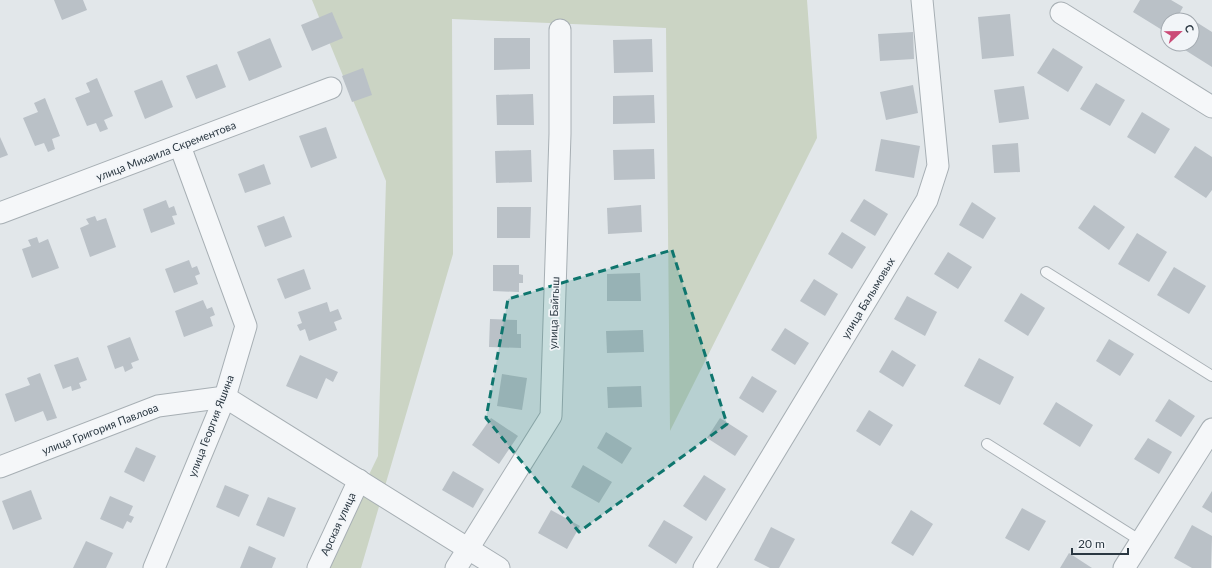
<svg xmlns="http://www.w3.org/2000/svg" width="1212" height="568" font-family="Lato,sans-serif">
<rect width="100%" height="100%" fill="#e2e7ea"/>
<!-- green -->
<polygon fill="#cbd4c4" points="312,0 807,0 817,138 670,431 666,28 452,19 453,254 361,568 324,568 378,456 386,181"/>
<!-- building -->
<g fill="#bac1c7">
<polygon points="54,0 83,0 87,10 62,20"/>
<polygon points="1140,0 1171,0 1183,7 1176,20 1168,20 1167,33 1133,12"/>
<polygon points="332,12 343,38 312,51 301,25"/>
<polygon points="1010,14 1014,56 982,59 978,17"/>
<polygon points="1193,20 1212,32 1212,67 1177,45 1192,44"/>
<polygon points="913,32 914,59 880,61 878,34"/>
<polygon points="270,38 282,67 249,81 237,52"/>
<polygon points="494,38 530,38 530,69 494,70"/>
<polygon points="652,39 653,72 614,73 613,40"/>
<polygon points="1053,48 1083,67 1068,92 1037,73"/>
<polygon points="217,64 226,87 196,99 186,76"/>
<polygon points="363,68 372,95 352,102 342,76"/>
<polygon points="97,78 113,116 104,120 108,129 100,132 96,123 87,126 75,98 90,92 86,83"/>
<polygon points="162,80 173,107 145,119 134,91"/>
<polygon points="1096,83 1125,100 1110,126 1080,109"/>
<polygon points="913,85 918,113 886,120 880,92"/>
<polygon points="1024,86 1029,119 999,123 994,90"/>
<polygon points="533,94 534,125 497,125 496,95"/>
<polygon points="654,95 655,123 613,124 613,96"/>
<polygon points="45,98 60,136 52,139 55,149 48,152 44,143 35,146 23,118 38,112 34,103"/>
<polygon points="1142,112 1170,129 1155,154 1127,137"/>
<polygon points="326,127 337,158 311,168 299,136"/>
<polygon points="0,137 8,155 0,158"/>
<polygon points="881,139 920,146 914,178 875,171"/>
<polygon points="1018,143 1020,172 994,173 992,145"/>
<polygon points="1195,146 1212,157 1212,190 1206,198 1174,177"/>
<polygon points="654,149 655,179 614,180 613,150"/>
<polygon points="531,150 532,182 496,183 495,151"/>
<polygon points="264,164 271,184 245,193 238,174"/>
<polygon points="864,199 888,214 875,236 850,221"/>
<polygon points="166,200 169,208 174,206 177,215 172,216 175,224 151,233 143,209"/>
<polygon points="972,202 996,218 983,239 959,225"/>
<polygon points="641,205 642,232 608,234 607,208"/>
<polygon points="1094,205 1125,227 1109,250 1078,228"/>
<polygon points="497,207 531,207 530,238 497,238"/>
<polygon points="95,216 97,221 106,218 116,247 90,257 80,228 89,224 86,219"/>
<polygon points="284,216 292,237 265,247 257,226"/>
<polygon points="842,232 866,247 852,269 828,254"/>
<polygon points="1137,233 1167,252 1149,282 1118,264"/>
<polygon points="37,237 39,243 48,239 59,268 32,278 22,249 31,246 28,240"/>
<polygon points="948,252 972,267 958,289 934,274"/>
<polygon points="189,260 192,268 197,266 200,274 195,276 198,284 174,293 165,269"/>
<polygon points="493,265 519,265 519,274 523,275 523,283 519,283 519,292 493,291"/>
<polygon points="1174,267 1206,286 1189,314 1157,295"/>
<polygon points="304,269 311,289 285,299 277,279"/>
<polygon points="640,273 641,301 607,301 607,274"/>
<polygon points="814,279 838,294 825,316 800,301"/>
<polygon points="1021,293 1045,308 1028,336 1004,321"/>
<polygon points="907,296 937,312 925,336 894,319"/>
<polygon points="203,300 207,309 212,307 215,315 210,317 213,326 184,337 175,311"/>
<polygon points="327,302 330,312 338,309 342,319 334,322 337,330 309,341 305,329 300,331 297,325 302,323 298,312"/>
<polygon points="490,319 517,320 517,334 521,334 521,348 489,347"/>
<polygon points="785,328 809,343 795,365 771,350"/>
<polygon points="643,330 644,352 607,353 606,331"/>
<polygon points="130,337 139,360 131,363 133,368 125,372 123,366 115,369 107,346"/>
<polygon points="1109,339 1134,354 1120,376 1096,361"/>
<polygon points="892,350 916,365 903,387 879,372"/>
<polygon points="300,355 338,372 333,382 326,378 317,399 286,386"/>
<polygon points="78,357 87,380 79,383 81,388 72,391 71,386 63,389 54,365"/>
<polygon points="979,358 1014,377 1000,405 964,386"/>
<polygon points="40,373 57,418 47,421 43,411 15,422 5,394 30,385 27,378"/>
<polygon points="502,374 527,378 522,410 497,406"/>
<polygon points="752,376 777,391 763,413 739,398"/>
<polygon points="641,386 642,407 608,408 607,387"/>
<polygon points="1169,399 1195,416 1181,437 1155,421"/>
<polygon points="1056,402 1093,425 1080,447 1043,424"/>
<polygon points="869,410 893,425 880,446 856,431"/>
<polygon points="491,418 518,436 499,464 472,445"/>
<polygon points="720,418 748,436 735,456 707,438"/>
<polygon points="606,432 632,448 622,464 597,448"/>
<polygon points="1148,438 1172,452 1159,474 1134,459"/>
<polygon points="136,447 156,456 144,482 124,472"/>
<polygon points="583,465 612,482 599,503 571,487"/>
<polygon points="453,471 484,489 473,508 442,490"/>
<polygon points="704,475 726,489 706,521 683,506"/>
<polygon points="225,485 249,495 239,517 216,507"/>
<polygon points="31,490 42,519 13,530 2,501"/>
<polygon points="1212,491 1212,513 1202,507"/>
<polygon points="110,496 133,506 129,515 134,517 131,523 127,521 123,529 100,519"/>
<polygon points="268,497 296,508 284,537 256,525"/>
<polygon points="1022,508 1046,521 1029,551 1005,538"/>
<polygon points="551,510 580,526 567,549 538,533"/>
<polygon points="911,510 933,524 913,556 891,543"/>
<polygon points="664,520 693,537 676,564 648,546"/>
<polygon points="1192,525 1212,536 1211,568 1192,568 1174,558"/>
<polygon points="771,527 795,539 779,568 770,568 754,560"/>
<polygon points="86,541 113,553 106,568 73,568"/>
<polygon points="249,546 276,558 272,568 240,568"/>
<polygon points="1069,553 1092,568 1060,568"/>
</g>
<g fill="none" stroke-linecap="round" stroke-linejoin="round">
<!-- service casing -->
<g stroke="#a7afb4" stroke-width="12">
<g id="service">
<polyline points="1046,272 1212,376"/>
<polyline points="987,444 1141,541"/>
</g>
</g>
<!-- minor casing -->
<g stroke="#a7afb4" stroke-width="23">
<g id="minor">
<polyline points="1061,13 1212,107"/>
<polyline points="0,213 331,88"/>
<polyline points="225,397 499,568"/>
<polyline points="0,467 158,406 225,397"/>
<polyline points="154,568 225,397 246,326 180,146"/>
<polyline points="318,568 359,480"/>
<polyline points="456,568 551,416 560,134 560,30"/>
<polyline points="704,568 927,200 938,166 922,0"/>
<polyline points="1124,568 1212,429"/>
</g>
</g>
<!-- service -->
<use href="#service" stroke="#f5f7f9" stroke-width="10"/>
<!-- minor -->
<use href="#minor" stroke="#f5f7f9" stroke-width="21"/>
</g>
<!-- marked area -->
<path fill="#0f766e" fill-opacity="0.2" stroke="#0f766e" stroke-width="3" stroke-dasharray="8 5" stroke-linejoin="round" d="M672,250L727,424L579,532L486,418L508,299Z"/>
<g text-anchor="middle" stroke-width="3.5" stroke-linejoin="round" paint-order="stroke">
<!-- street labels -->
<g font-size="11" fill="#2b3842" stroke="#f2f5f8">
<text transform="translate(166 151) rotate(-21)" y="4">улица Михаила Скрементова</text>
<text transform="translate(868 298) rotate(-59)" y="4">улица Балымовых</text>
<text transform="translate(554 313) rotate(-88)" y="4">улица Байгыш</text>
<text transform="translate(211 426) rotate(-69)" y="4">улица Георгия Яшина</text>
<text transform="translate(100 429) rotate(-21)" y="4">улица Григория Павлова</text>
<text transform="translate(338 524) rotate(-65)" y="4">Арская улица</text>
</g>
</g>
<!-- north arrow -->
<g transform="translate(1180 32) rotate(68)"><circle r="19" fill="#f2f5f8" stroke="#a2a9af"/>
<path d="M0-3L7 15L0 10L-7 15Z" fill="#cb4b77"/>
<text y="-6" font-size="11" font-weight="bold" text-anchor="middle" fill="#2b3842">С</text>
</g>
<!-- scale -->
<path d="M1072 548v6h56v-6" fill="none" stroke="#2b3842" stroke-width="2"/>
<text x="1078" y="548" font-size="12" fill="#2b3842" stroke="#f2f5f8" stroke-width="3" paint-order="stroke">20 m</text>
</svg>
